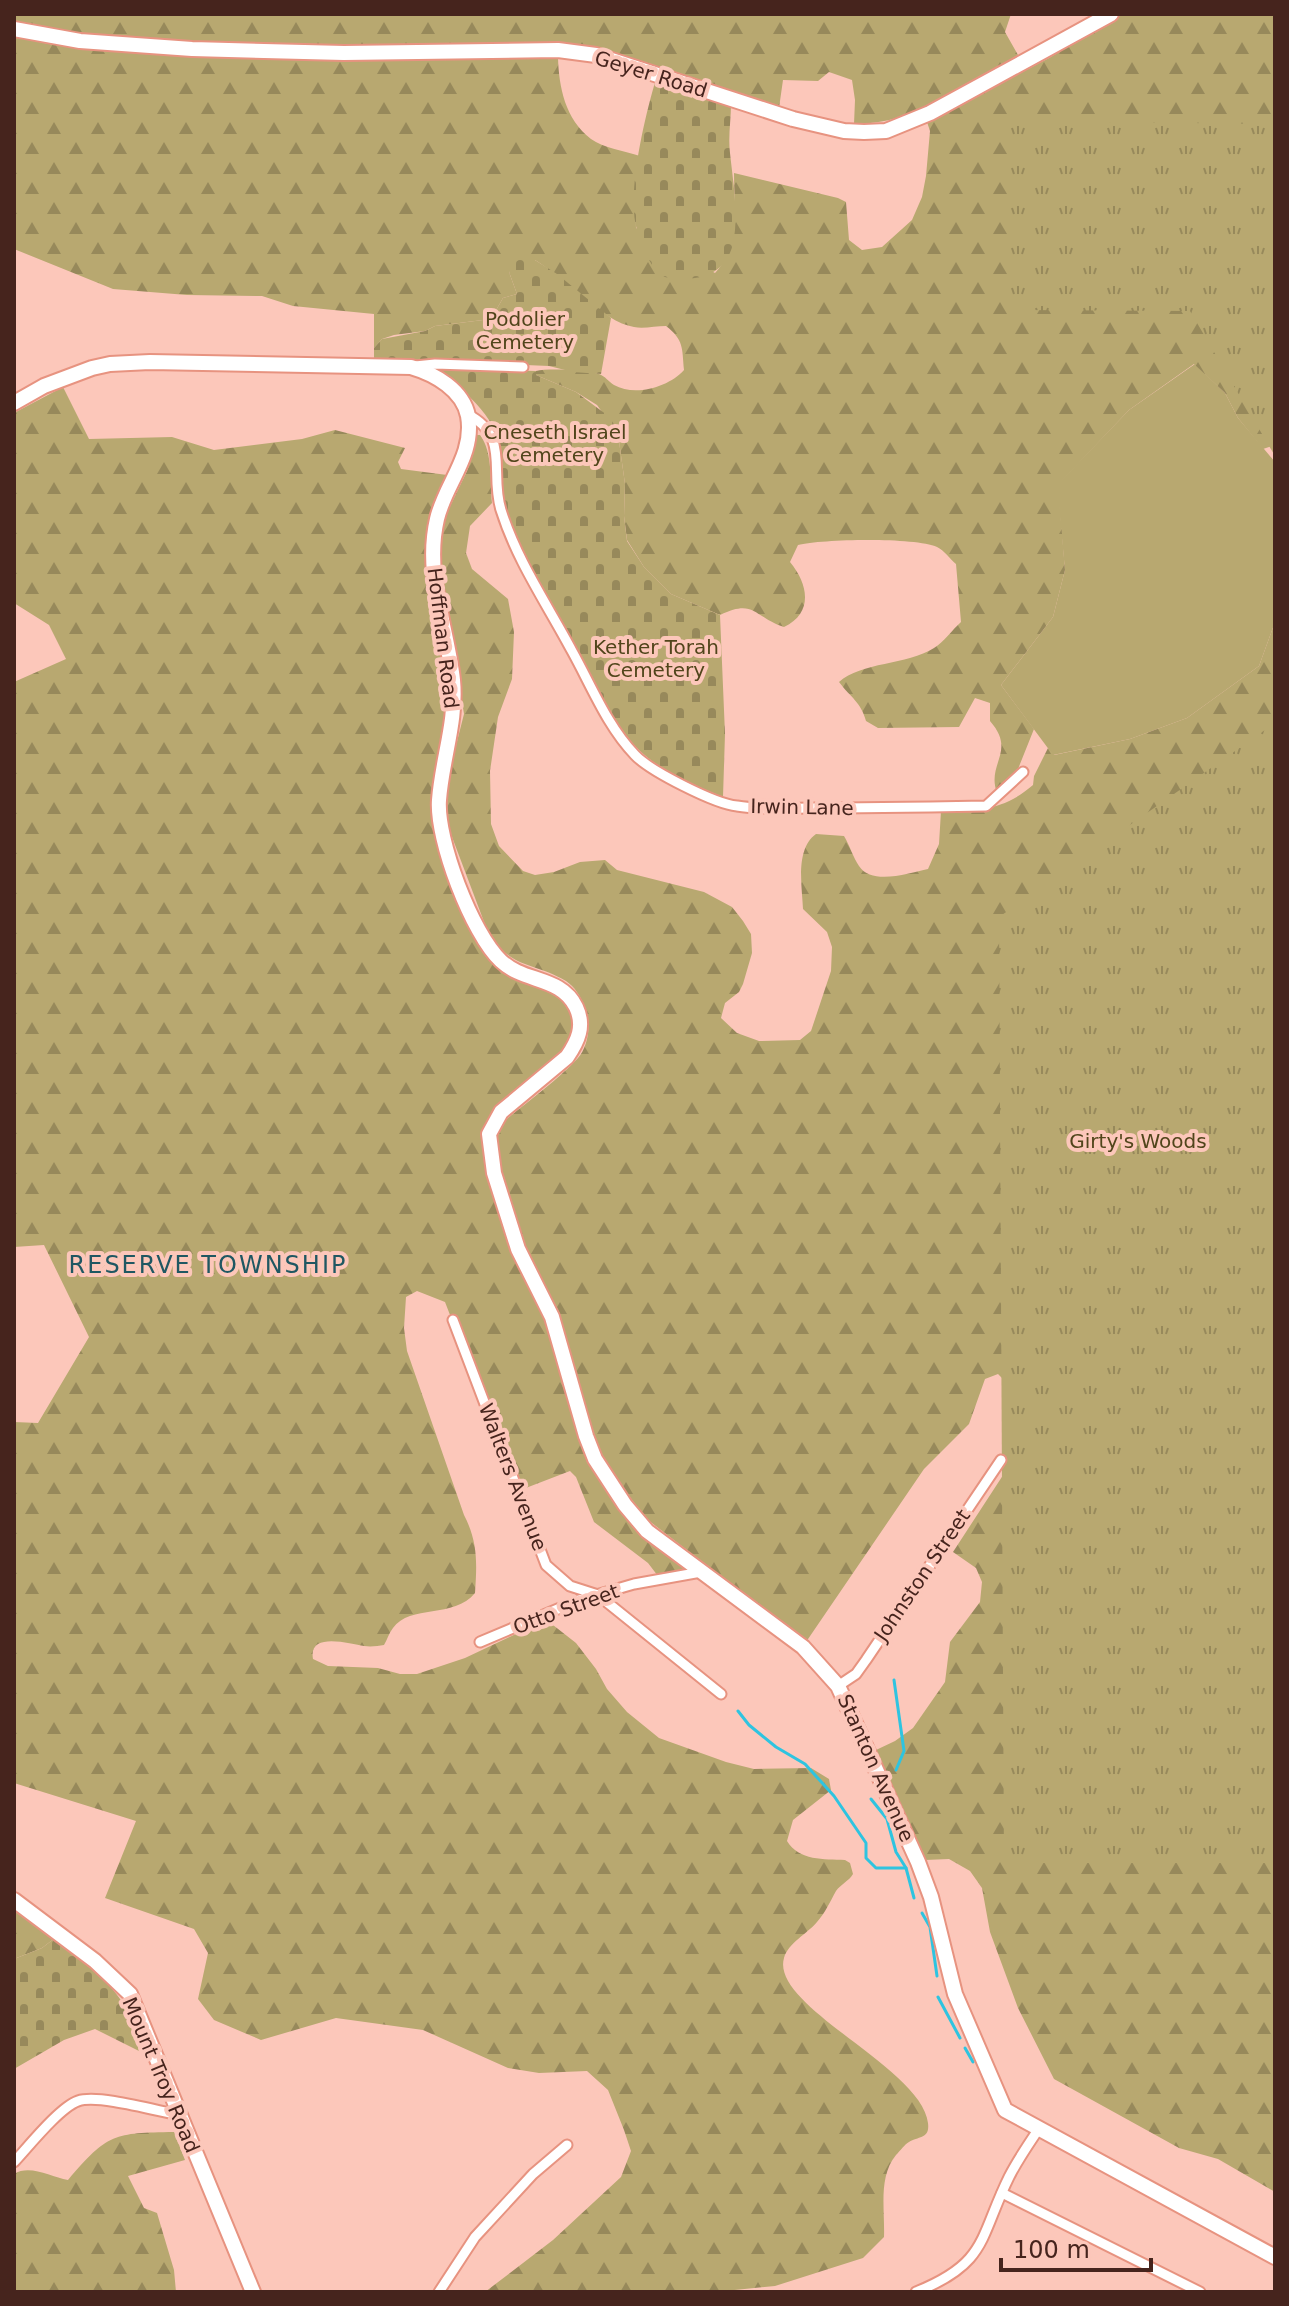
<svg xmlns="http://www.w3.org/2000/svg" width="1289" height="2306" font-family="'DejaVu Sans',sans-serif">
<defs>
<pattern id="forest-firs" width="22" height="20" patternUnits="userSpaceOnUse" patternTransform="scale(2)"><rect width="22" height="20" fill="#b8a870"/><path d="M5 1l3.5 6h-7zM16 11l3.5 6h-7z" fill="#97895b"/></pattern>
<pattern id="cemetery-stones" width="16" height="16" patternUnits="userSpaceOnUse" patternTransform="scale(2)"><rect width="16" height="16" fill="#b8a870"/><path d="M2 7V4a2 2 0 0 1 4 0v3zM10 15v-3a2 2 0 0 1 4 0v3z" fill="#97895b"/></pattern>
<pattern id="park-tufts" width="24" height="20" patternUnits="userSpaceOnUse" patternTransform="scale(2)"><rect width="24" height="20" fill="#b8a870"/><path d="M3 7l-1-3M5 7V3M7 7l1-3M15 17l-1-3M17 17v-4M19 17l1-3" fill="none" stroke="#97895b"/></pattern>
</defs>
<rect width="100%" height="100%" fill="#fcc7ba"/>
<!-- green -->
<polygon fill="#b8a870" points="1195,364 1225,393 1238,418 1275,462 1275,622 1259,666 1187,718 1130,739 1053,755 1001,685 1053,617 1065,570 1057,485 1129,410"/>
<!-- forest -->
<g fill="url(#forest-firs)">
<path d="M14,14H1011L1005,32L1018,55C964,86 918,124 854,124L855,100L852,80L829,72L818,81L783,80L779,108L596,50L229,45L77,35L14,22Z"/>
<path d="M1121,14H1275V445L1263,449L1238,418L1225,393L1194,364L1129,410L1058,485L1065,570L1053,617L1001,685L1034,729L1018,769L997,793C986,763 1017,752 990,721V703L975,698L959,727L878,728L866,721C861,702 851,698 839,682C861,662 907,665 934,648C944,642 952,630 961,622L956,564C950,559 944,550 937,547C915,537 822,539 798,545L790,562C809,585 813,613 784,627C753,617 755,598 720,615L671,594L644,567L627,540L624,516L625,484L618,434L597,405L576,392L536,375V371C549,368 586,370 599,374C605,376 609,382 614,385C635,397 669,387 684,370C682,348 684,340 666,326C656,326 643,329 634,327C603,322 563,277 535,260L509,272L517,294L503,298L491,319L435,326L425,331L394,335L382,339L374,348V314L293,306L262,296L187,295L113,289L14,249V36C71,52 132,52 190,55C313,60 435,56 558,58C559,87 565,119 591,139C603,148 625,151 640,156L635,194L636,228L715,273C741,245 734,210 734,173L838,198L846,202L849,240L862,250L882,247L912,220L922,197L926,176L930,131L927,122L1049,58Z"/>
<path d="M63,387L89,439L172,437L214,450L302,439L335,430L405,448L398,462L401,469L455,476L433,536L453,681L439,824L495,954L570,995L580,1035L494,1122V1173L552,1317L586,1436L625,1505L701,1572L661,1580L648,1563L594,1522L576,1477L570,1471L518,1491L445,1302L417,1291L406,1297L404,1328L407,1351L464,1515C478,1542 477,1563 475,1593C454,1619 410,1604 393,1628C389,1633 387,1640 384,1645C378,1646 371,1647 364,1646C350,1644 308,1631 313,1659L328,1666L378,1668L400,1674H417L465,1658L535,1625H553L576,1643L596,1669L607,1689L627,1712L659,1738L726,1762L754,1769L811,1768L829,1779L831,1790L793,1820L787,1841C799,1861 824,1859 845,1860L850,1863L853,1874C849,1881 841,1884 836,1891C830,1902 825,1913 817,1922C807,1934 788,1943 784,1958C770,2006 922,2068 928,2123C930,2139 919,2136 909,2142C905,2144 900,2151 896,2155C878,2177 885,2209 884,2237L863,2258L775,2286L715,2292H485L553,2240L621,2177L631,2151L624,2130L608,2090L587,2071L539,2073L508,2068L423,2030L336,2018L261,2040L214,2020L198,1999L208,1953L194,1929L105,1898L136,1821L14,1783V1422L38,1423L89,1337L44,1245L14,1247V682L66,659L49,625L14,603V413Z"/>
<path d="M475,435H480C493,452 490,482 492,503L470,526L466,553L472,569L508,599L514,632L512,679L498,717L490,771L491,824L499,846L523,871L535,875L554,872L580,862L605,860L617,870L704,892L732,907L743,921L751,934L752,953L743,984L739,992L725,1003L721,1018L737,1033L759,1041L800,1040L811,1031L831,971L832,947L827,932L803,909C802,886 795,849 816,834L844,836C850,846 853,857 859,866C872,886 909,873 928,869L939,844L941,811C979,810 1003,811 1033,785L1034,776L1048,748L1054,755L1130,739L1187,718L1259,666L1275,622V2192L1218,2159L1179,2148L1054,2079L1018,2008L990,1932L982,1888L970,1871L949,1859L925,1860L876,1750L895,1741L913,1728L945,1682L950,1642L980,1602L982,1582L976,1568L953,1552L1009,1466L1013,1389L998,1374L985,1379L969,1424L924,1469L806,1642L648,1520L608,1470L591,1431L559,1312L522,1243L497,1154V1136L503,1122C527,1102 558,1080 578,1058C589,1045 592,1021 584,1005C580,996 575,987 566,981C534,962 514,970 489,935L446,821V785L464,714L439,556L441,525L467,471L474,451Z"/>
<polygon points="14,1907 55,1938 42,1948 14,1959"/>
<path d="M174,2132L185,2160L128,2176L144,2208L157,2213L174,2270L176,2292H14V2174C30,2164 51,2177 68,2180C108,2133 114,2133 174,2132Z"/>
</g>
<!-- cemetery -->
<g fill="url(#cemetery-stones)">
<path d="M656,79L731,104C731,120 728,137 730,153C733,182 739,215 733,244C726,272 703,281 677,278C674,278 667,278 665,277C650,269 641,245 637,230C626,194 645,116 656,79Z"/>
<polygon points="522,258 535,260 557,274 611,318 601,374 573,372 549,366 374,359 374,348 382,339 425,331 435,326 491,319 503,298 517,294 509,272 513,263"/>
<path d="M435,368L536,371V375L576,392L611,418L618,434L625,484L624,516L627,541L644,567L671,594L720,615L725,734L723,797C693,785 663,773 639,750C609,720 592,678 571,642C549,602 523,561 508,518C500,495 502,475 500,452C497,414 462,390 435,368Z"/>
<path d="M55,1938C107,1979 125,1994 149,2056L95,2029L64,2040L14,2069V1959L42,1948Z"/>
</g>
<!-- park -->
<g fill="url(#park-tufts)">
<polygon points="1007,121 1275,124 1275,456 1190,311 1009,310"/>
<polygon points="1275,723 1275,1863 1004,1863 999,917"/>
</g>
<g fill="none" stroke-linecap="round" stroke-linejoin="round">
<!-- stream -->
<g stroke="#2ec4e0" stroke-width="3">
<polyline points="894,1680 904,1751 896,1770"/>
<polyline points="738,1711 749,1725 776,1747 805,1764 834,1796 866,1843 866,1858 876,1868 906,1868"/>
<polyline points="871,1799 887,1819 896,1852 906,1868 914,1898"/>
<polyline points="922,1913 930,1927 937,1976"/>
<polyline points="938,1997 960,2038"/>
<polyline points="965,2048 973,2062"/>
</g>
<!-- street casing -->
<g stroke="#e79380" stroke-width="13">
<g id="street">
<polyline points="415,366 435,364 523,367"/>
<path d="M467,414C511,436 489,472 501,510C517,561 547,604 572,651C591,685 607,726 635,755C650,771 715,804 737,806C760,810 786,808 810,808C868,808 927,807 986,806L1023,772"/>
<polyline points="453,1320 546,1565 570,1586 598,1595 721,1694"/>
<polyline points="480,1642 579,1600 634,1584 701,1572"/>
<polyline points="838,1686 856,1674 866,1660 1001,1460"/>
<path d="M14,2162C28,2147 60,2107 78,2101C98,2094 157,2111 179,2115"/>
<polyline points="1002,2193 1200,2292"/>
<polyline points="439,2292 475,2237 533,2174 567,2145"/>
<path d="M916,2292C988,2263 979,2238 1009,2177C1017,2161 1028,2145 1038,2130"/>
</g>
</g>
<!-- secondary casing -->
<g stroke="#e79380" stroke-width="18">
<g id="secondary">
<polyline points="14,29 80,41 192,49 344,53 558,50 596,55 793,119 844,131 864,132 886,131 930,113 1111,14"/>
<path d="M14,403L44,386L92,368L110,364L150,362L411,367C435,374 463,390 468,416C475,455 445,484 437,519C424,574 447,626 453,680C457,721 442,759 439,800C436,839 472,934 501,961C524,983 561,976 576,1007C585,1026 578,1041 567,1057L501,1112L489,1134L494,1173L518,1249L552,1317L586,1436L595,1459L625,1505L647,1531L803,1647L838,1686L918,1862L931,1897L955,1994L1005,2110L1275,2257"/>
<polyline points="14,1900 95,1961 130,1994 253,2292"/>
</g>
</g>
<!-- street -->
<use href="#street" stroke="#fff" stroke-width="9"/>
<!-- secondary -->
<use href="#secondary" stroke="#fff" stroke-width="14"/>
</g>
<g text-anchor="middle" stroke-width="8" stroke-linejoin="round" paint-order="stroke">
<!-- street labels -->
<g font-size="20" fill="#46241d" stroke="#fcc7ba">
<text transform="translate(651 74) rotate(17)" y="7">Geyer Road</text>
<text transform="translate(443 638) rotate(83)" y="7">Hoffman Road</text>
<text transform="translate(802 807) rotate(1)" y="7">Irwin Lane</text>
<text transform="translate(513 1477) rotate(69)" y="7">Walters Avenue</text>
<text transform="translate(922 1575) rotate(-56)" y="7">Johnston Street</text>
<text transform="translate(566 1609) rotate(-20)" y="7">Otto Street</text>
<text transform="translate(876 1768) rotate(66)" y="7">Stanton Avenue</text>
<text transform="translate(161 2075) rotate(67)" y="7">Mount Troy Road</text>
</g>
<!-- park labels -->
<g font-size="20" fill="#51451b" stroke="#fcc7ba">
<text x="525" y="326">Podolier<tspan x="525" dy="23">Cemetery</tspan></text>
<text x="555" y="439">Cneseth Israel<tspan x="555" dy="23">Cemetery</tspan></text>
<text x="656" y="654">Kether Torah<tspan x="656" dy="23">Cemetery</tspan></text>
<text x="1138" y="1148">Girty's Woods</text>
</g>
<!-- quarter labels -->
<g font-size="24" letter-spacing="2" fill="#1f5762" stroke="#fcc7ba">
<text x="208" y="1273">RESERVE TOWNSHIP</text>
</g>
</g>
<!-- border -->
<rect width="1289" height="2306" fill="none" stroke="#46241d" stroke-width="32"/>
<!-- scale -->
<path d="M1001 2258v12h150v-12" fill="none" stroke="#46241d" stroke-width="4"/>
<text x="1013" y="2258" font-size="24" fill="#46241d" stroke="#fcc7ba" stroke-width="6" paint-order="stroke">100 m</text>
</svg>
